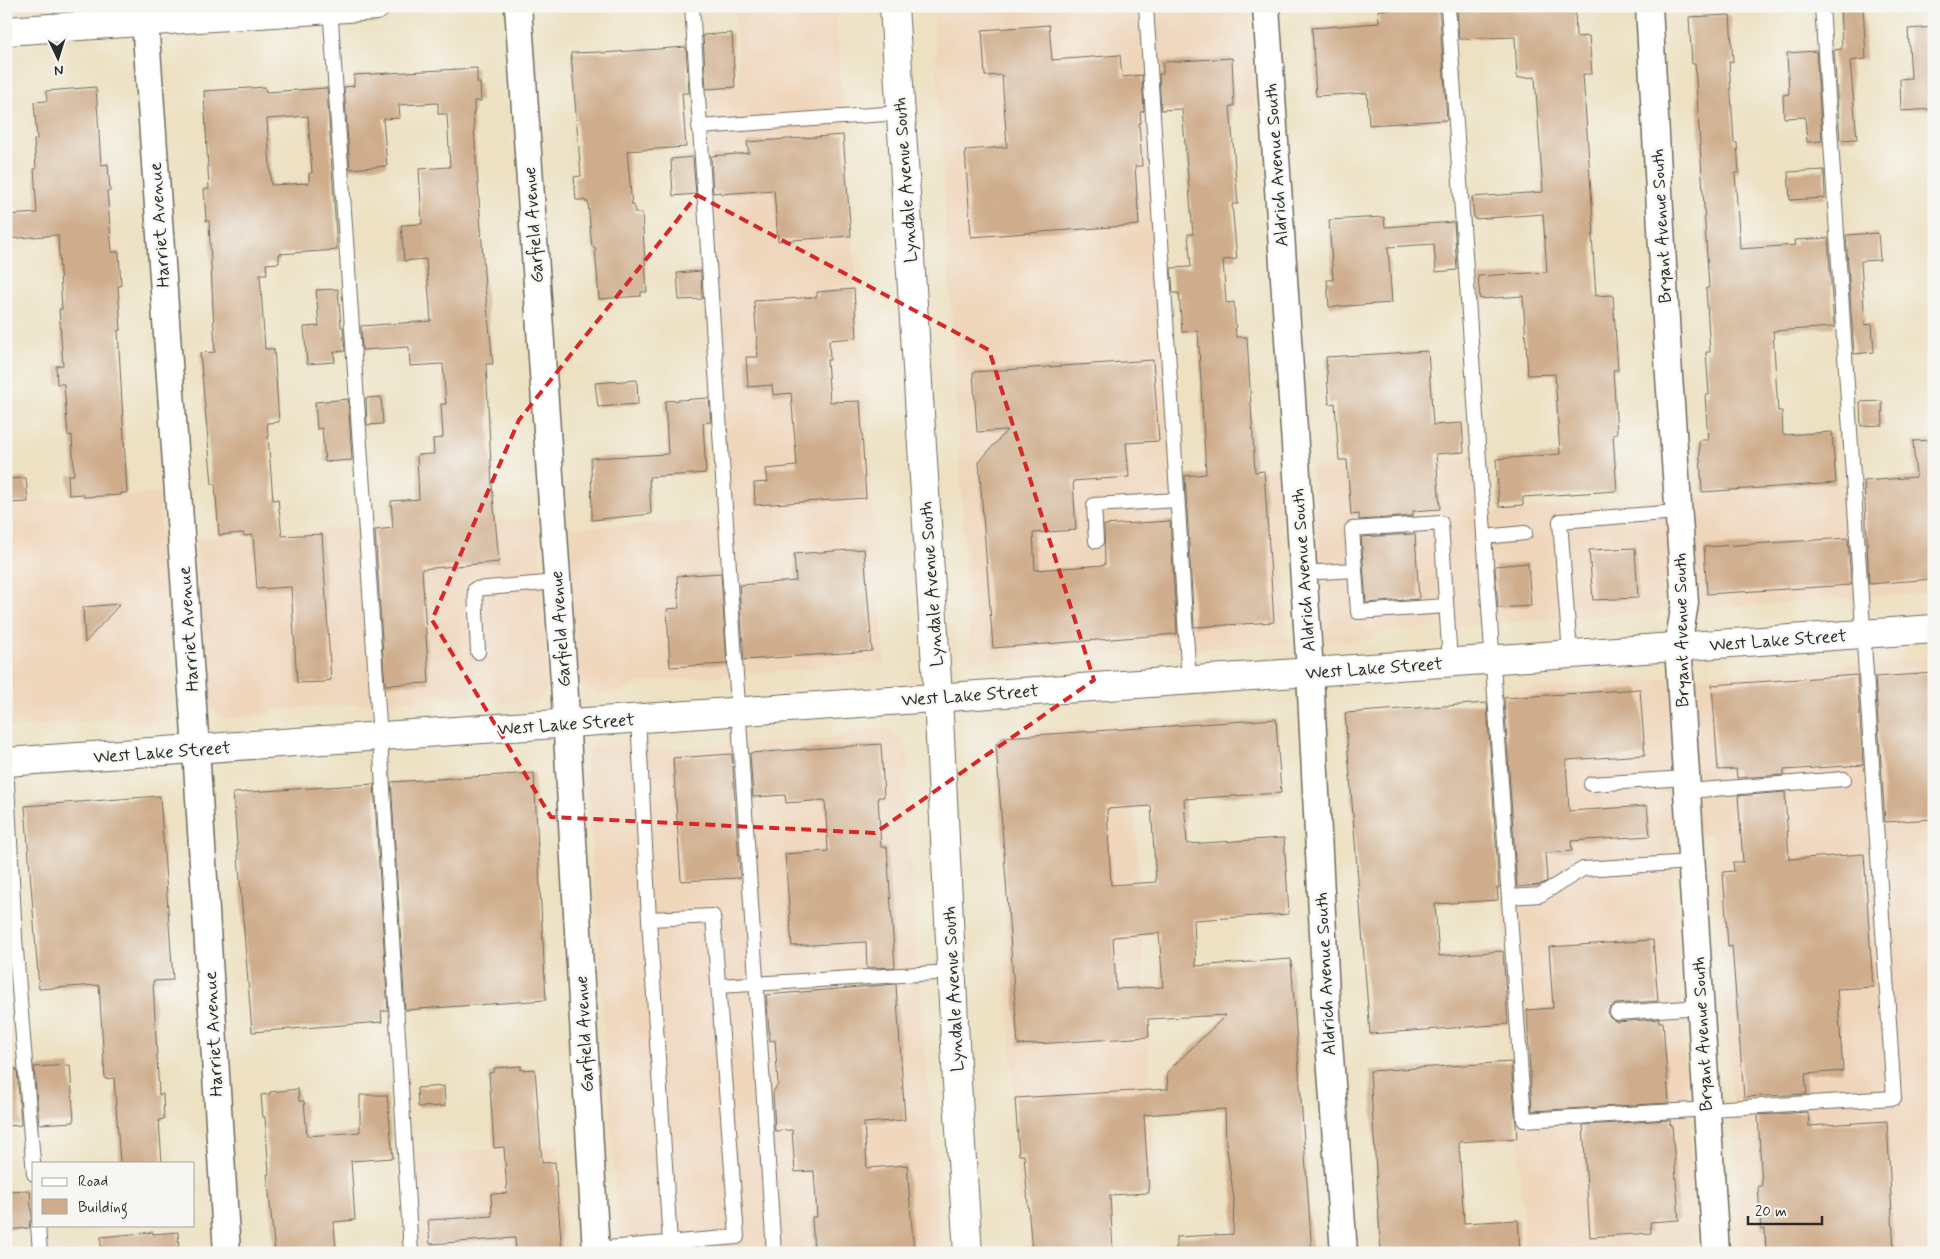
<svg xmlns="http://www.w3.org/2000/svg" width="1940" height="1259" font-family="Mynerve,sans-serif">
<rect width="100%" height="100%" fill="#f6f6f2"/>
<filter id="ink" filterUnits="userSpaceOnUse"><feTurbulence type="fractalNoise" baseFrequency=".02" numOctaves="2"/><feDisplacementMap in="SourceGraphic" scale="10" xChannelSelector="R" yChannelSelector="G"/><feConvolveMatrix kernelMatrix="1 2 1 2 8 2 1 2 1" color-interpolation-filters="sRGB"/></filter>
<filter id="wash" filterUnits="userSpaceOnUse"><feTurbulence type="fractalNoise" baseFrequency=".0096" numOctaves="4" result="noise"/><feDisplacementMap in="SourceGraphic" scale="20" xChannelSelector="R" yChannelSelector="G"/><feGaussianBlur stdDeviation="1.12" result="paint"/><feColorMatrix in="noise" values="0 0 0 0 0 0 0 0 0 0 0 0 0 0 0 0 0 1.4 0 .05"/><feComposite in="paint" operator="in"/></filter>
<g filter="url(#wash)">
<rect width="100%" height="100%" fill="#ede1c2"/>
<!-- built -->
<g fill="#efd6bb">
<polygon points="770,6 835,6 885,662 638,683 621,692 598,693 582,685 577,673 570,528 721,520 699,90 739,88 735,9"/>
<polygon points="991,6 1248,6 1255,107 1149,114 1171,476 1277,469 1288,644 971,662 934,13"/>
<polygon points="1476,458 1480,513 1845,484 1862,480 1934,474 1934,592 1385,631 1369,640 1326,641 1312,468"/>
<polygon points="159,493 174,712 161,723 131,725 112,719 6,728 6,504"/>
<polygon points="538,518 547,682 544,694 536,702 500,703 489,695 278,709 260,716 225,718 209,707 196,539 324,529"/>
<polygon points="1934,658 1934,1253 1743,1253 1713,833 1669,836 1698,1253 1526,1253 1502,905 1491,692"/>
<polygon points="1130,724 1157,1192 1019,1201 995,734"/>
<polygon points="889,728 904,740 910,758 903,783 942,1253 620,1253 586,765 589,749 607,744 623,746 638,751 831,739 854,730"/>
<polygon points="558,1145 566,1253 411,1253 404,1155"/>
</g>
<g id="blocks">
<!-- building -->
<g fill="#cfad8c" fill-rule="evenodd">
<polygon points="1439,6 1447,120 1369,125 1367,93 1316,96 1312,28 1379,23 1378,10"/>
<polygon points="1544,6 1575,6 1576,37 1589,36 1592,74 1583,74 1594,235 1592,235 1596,296 1613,295 1618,370 1613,370 1617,434 1613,435 1617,491 1523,497 1523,505 1499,507 1496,459 1560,454 1555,374 1528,375 1523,296 1480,299 1478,276 1547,272 1543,214 1474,219 1472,197 1543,192 1535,77 1517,78 1515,37 1459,39 1457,10"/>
<polygon points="1840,6 1863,6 1866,59 1850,61 1857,139 1840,140 1834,50 1842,49"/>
<polygon points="1730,15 1733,62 1729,62 1734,143 1737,143 1739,173 1735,173 1740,249 1796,245 1795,240 1828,238 1834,327 1773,331 1778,411 1782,411 1783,435 1832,432 1836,483 1702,492 1699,440 1708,440 1705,395 1709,395 1706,352 1710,352 1706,288 1709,288 1695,64 1692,64 1689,17"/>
<polygon points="1049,25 1052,60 1120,55 1122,77 1142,75 1144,111 1140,112 1141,123 1139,123 1142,166 1135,166 1139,225 971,237 965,150 1007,147 1002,75 985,76 982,30"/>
<polygon points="1934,27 1934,109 1901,111 1900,79 1911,78 1908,29"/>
<polygon points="732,33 735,87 706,89 703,35"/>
<polygon points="686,47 689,93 682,93 686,147 627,151 632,205 634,205 635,213 642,213 647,292 641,292 641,296 599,299 595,247 592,247 588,202 585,202 585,200 576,200 574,177 581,176 571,53 602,52 602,53"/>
<polygon points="1816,51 1822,141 1807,142 1805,117 1784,118 1783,95 1789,94 1787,53"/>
<polygon points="1232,58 1234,106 1230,106 1238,204 1232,204 1237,259 1223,260 1226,303 1234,302 1236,337 1247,337 1255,472 1264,471 1274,622 1194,627 1185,476 1206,474 1198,331 1182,332 1179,293 1173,293 1171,268 1191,267 1188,234 1193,234 1182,109 1161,110 1159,74 1163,74 1163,62"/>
<polygon points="477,68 477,83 480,83 481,101 474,101 474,113 473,113 485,287 493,364 486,364 492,485 499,562 422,569 429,683 385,685 375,530 393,528 391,501 419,499 417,455 434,454 433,439 442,438 443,436 441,404 446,404 443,364 410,366 409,347 362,350 361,326 431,321 426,259 404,261 401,225 422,224 419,169 450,167 447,114 438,114 438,103 399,105 400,118 383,119 387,166 350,169 344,87 354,86 354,75"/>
<polygon points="96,87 101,165 108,164 110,191 107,191 112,252 119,252 121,286 118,286 121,330 118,330 127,493 121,493 121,495 84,497 83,494 69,495 68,475 74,475 72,435 68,436 64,384 57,384 56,366 63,365 59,309 62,309 58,235 6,239 6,215 37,213 34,169 36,169 34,140 37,139 34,102 47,101 46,91"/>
<path d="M265,87L266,92L327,88L337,250L279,254V263L266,264L267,274H260L265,349H274L279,422L267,423L273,500L278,499L282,536L322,534L331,680L325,681V682L297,683L291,587L257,589L253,535L244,536L243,533L219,535L215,484H212L200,353L215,352L209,221H206L204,189H209L204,91ZM308,116L312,173H309V183L271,185L267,119Z"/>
<polygon points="843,135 851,236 778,241 774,190 721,194 721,192 713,193 711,156 749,153 747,142"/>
<polygon points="693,157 696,194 673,196 671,159"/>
<polygon points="1824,170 1825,198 1790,200 1788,172"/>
<polygon points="1384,217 1385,227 1454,222 1457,270 1436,272 1434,244 1388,247 1392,303 1329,307 1327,280 1333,280 1329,220"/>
<polygon points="1878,233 1880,260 1861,261 1865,325 1872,324 1874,352 1854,354 1846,235"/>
<polygon points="701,271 702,299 679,300 677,273"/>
<polygon points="338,289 341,327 343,327 345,351 334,352 335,362 307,364 304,327 319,326 316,290"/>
<polygon points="854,289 857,338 829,340 830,360 827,360 830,402 860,401 866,498 755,505 754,483 768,482 766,469 797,466 791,393 773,395 772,385 748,387 746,357 758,357 754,301 817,297 817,292"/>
<polygon points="1428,351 1433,425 1462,423 1464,452 1436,454 1440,509 1413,511 1413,516 1359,520 1359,514 1351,515 1347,460 1339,460 1335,403 1329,404 1326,357"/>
<polygon points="1153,360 1159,441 1126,443 1129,477 1073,481 1076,530 1033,533 1035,570 1105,565 1104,525 1170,521 1177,634 993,648 979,462 1007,430 977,432 973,372"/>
<polygon points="637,380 638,404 598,407 595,383"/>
<polygon points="381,397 383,424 367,425 366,398"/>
<polygon points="709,398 711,422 703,423 706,473 649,477 651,514 592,520 591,458 668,454 665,401"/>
<polygon points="348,399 352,460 325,462 322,428 317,429 315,402"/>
<polygon points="1882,401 1883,425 1861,426 1860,402"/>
<polygon points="1934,440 1934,579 1869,584 1864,481 1916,477 1913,441"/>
<polygon points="26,478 28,502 6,503 6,479"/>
<polygon points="1415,534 1419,599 1366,603 1361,537"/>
<polygon points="1848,538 1851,585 1707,594 1704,547"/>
<polygon points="1635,548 1638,598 1593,600 1589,550"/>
<polygon points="864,549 872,651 744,660 739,585 796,581 794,554"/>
<polygon points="1528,563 1531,606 1498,608 1495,566"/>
<polygon points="721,573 727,664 670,667 667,609 679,608 677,576"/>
<polygon points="120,604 85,643 83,607"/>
<polygon points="1934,673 1934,819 1885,822 1875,677"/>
<polygon points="1857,675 1863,765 1784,770 1784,775 1737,778 1736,769 1718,770 1712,685"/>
<polygon points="1640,689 1645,755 1566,760 1569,811 1647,806 1650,836 1571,841 1572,851 1545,853 1547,881 1540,885 1517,887 1504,698"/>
<polygon points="1487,703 1499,888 1497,888 1498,900 1435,904 1439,956 1503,951 1508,1024 1370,1034 1345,713"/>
<path d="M1276,719L1281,793L1184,799L1187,844L1284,838L1289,914L1194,920L1196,966L1291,959L1312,1253H1176V1237L1233,1234L1234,1199L1226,1143L1225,1109L1144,1115L1149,1193L1110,1195L1113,1253H1032L1024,1155H1019L1015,1098L1168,1089L1167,1072L1226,1015L1148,1019L1149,1037L1018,1045L996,744L1004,737ZM1151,806L1156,882L1111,885L1107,809ZM1159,933L1163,987L1116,989L1113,937Z"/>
<polygon points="881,744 884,797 878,797 881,847 887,847 895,967 867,968 866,942 792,946 785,854 828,851 825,800 786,803 785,795 753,797 750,753"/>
<polygon points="732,754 740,878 681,881 673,758"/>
<polygon points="534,773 546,1000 405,1010 391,782"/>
<polygon points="374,784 388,1011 381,1011 382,1022 252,1032 233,793"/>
<polygon points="1785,792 1789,859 1864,854 1873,987 1837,989 1843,1071 1805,1074 1807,1094 1744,1097 1732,946 1728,947 1723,872 1734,871 1733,862 1743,862 1738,796"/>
<polygon points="160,796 173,980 153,981 159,1095 163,1094 164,1119 159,1120 162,1163 120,1163 114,1078 105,1079 99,985 39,989 25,806"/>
<polygon points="1653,940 1658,1001 1616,1004 1609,1009 1608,1014 1610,1018 1617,1022 1659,1019 1659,1022 1663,1022 1669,1103 1532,1111 1527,1010 1553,1008 1549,947"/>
<polygon points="896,984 905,1120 864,1123 867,1168 907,1165 914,1253 814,1253 812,1217 817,1217 814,1171 795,1172 792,1130 775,1131 773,1092 778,1084 775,1040 770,1041 766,995"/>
<polygon points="1511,1062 1517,1138 1459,1142 1464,1223 1518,1220 1520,1253 1381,1253 1370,1071"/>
<polygon points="70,1065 74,1122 39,1124 34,1067"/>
<polygon points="521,1066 521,1070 535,1069 542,1163 555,1162 562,1253 516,1253 515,1238 430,1244 428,1220 492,1216 491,1194 507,1193 504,1147 494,1148 489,1073 494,1072 494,1068"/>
<polygon points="6,1069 17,1069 21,1125 6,1126"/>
<polygon points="444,1086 445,1106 418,1107 417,1088"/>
<polygon points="298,1089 299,1101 304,1101 307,1136 360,1132 360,1095 387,1095 393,1158 351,1161 355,1220 334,1222 336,1253 275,1253 267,1174 269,1174 265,1117 263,1117 261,1095 270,1094 270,1092"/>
<polygon points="1808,1112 1809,1126 1887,1121 1894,1253 1766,1253 1765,1229 1761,1230 1758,1186 1762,1186 1758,1115"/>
<polygon points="1670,1120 1670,1125 1672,1125 1679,1220 1650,1222 1651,1233 1590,1237 1583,1125"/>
<polygon points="30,1190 32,1218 30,1222 29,1228 6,1230 6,1191"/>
<polygon points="153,1232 153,1234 178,1232 179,1253 101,1253 101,1237"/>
</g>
</g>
</g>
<g filter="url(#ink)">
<use href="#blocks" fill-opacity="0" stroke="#6f6b60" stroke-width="1"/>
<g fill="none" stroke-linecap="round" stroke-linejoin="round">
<!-- lane casing -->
<g stroke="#6f6b60" stroke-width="16">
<g id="lane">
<polyline points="330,6 380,738 411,1253"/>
<polyline points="692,6 774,1253"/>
<polyline points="1146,6 1189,681"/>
<polyline points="1448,6 1524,1120 1894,1098 1822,6"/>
<polyline points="699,127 900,113"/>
<polyline points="1484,537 1525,533"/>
<polyline points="1096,541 1094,505 1177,500"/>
<polyline points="1303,573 1355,570"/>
<polyline points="1446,606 1358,612 1352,529 1441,523 1450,662"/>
<polyline points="478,652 475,589 557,582"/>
<polyline points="1570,654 1560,521 1678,512"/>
<polyline points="638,718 649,919"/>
<polyline points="6,764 15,938 34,1174"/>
<polyline points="1591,784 1686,778"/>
<polyline points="1687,791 1844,779"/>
<polyline points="1509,897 1540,895 1583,869 1691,862"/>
<polyline points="718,986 952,972"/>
<polyline points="1617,1013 1700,1007"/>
<polyline points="38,1225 40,1253"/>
<polyline points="596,1249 737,1237 713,916 649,919 670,1242"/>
</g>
</g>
<!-- street casing -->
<g stroke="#6f6b60" stroke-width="29">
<g id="street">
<polyline points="144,6 196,749 227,1253"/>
<polyline points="518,6 564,680 596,1253"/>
<polyline points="1266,6 1310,672 1327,1014 1344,1253"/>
<polyline points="1649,6 1669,376 1685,603 1678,646 1716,1253"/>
</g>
</g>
<!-- secondary casing -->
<g stroke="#6f6b60" stroke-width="30">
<g id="secondary">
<polyline points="894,6 938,697"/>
<polyline points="6,31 376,6"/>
</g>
</g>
<!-- primary casing -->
<g stroke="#6f6b60" stroke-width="30">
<g id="primary">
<polyline points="938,697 957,1083 968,1253"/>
<polyline points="6,762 1934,629"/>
</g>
</g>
<!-- lane -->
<use href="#lane" stroke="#fff" stroke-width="14"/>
<!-- street -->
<use href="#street" stroke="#fff" stroke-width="26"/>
<!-- secondary -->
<use href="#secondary" stroke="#fff" stroke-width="28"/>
<!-- primary -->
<use href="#primary" stroke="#fff" stroke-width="28"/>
</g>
</g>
<!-- marked area -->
<path fill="none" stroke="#d62828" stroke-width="4" stroke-dasharray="10 6" stroke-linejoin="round" d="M697,195L989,350L1094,680L875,833L551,817L432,620L519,420Z"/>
<g text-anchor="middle" stroke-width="4.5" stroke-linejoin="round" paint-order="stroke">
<!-- street labels -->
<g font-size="18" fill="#2b2b2b" stroke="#f6f6f2">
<text transform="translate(1276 165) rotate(-94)" y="6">Aldrich Avenue South</text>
<text transform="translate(905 180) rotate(-94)" y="6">Lyndale Avenue South</text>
<text transform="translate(159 225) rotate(-94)" y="6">Harriet Avenue</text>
<text transform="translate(533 225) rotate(-94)" y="6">Garfield Avenue</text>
<text transform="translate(1661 226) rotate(-93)" y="6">Bryant Avenue South</text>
<text transform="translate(1303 570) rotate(-94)" y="6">Aldrich Avenue South</text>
<text transform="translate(931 584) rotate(-94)" y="6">Lyndale Avenue South</text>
<text transform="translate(188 629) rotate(-94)" y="6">Harriet Avenue</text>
<text transform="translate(560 629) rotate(-94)" y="6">Garfield Avenue</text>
<text transform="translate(1681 630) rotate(-91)" y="6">Bryant Avenue South</text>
<text transform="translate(1778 640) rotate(-4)" y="6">West Lake Street</text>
<text transform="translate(1374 668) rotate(-4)" y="6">West Lake Street</text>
<text transform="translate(970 695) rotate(-4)" y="6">West Lake Street</text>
<text transform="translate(566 724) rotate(-4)" y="6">West Lake Street</text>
<text transform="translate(162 752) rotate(-4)" y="6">West Lake Street</text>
<text transform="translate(1325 974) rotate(-93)" y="6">Aldrich Avenue South</text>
<text transform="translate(953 989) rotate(-93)" y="6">Lyndale Avenue South</text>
<text transform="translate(213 1034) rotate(-93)" y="6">Harriet Avenue</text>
<text transform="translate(584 1034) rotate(-93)" y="6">Garfield Avenue</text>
<text transform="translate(1702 1034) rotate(-93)" y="6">Bryant Avenue South</text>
</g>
</g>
<!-- margin -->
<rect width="1940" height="1259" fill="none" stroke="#f6f6f2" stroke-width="25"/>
<!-- legend -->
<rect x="32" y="1162" width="162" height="65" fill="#f6f6f2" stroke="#a5a5a2"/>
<rect x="42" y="1178" width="25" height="8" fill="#ffffff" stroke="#a5a5a2"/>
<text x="78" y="1186" font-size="15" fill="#2b2b2b">Road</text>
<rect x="42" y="1199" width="25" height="15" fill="#cfad8c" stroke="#a5a5a2"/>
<text x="78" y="1212" font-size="15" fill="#2b2b2b">Building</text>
<!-- north arrow -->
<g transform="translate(58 58) rotate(176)" stroke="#f6f6f2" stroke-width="4" paint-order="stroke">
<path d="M0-4L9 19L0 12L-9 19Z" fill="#2b2b2b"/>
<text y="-8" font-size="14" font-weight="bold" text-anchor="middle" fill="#2b2b2b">N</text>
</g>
<!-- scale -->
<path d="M1748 1216v8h74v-8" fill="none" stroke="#2b2b2b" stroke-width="2.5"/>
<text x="1755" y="1216" font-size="15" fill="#2b2b2b" stroke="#f6f6f2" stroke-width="4" paint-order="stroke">20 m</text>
</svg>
